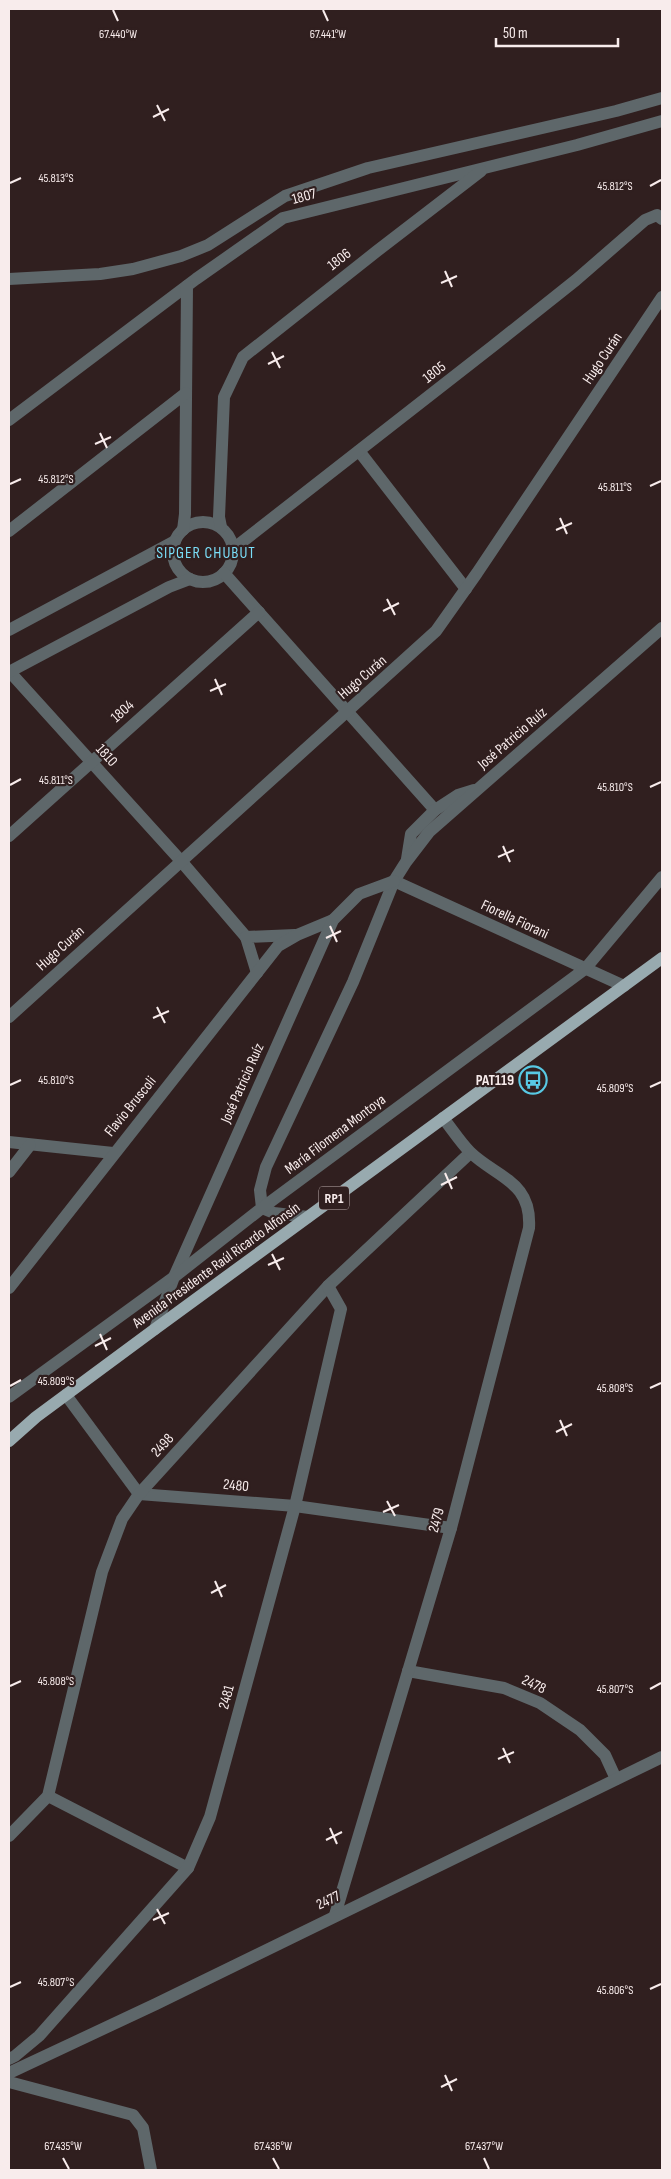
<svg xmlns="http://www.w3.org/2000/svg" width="671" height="2179" font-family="'Sofia Sans Condensed',sans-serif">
<rect width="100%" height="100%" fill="#301f1f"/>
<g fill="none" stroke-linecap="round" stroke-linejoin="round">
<!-- minor -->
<g stroke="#5e676a" stroke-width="12">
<polyline points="9,279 100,274 133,269 181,256 208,245 285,196 368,168 616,111 662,98"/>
<polyline points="9,420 196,279 283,218 577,145 662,121"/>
<polyline points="359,451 466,589"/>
<circle cx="203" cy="552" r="30"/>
<polyline points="221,527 219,517 224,397 243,357 377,251 481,171"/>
<polyline points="183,530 185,514 187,286"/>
<polyline points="9,531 186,393"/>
<polyline points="233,549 493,346 576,280 645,220 657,215 662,219"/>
<polyline points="224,573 435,810"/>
<polyline points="9,630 175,541"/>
<polyline points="9,671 181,861 246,937"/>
<polyline points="9,672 169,587 190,579"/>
<polyline points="9,836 259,612"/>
<polyline points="407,859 411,834 435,810 458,795 474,790"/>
<polyline points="394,881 624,986"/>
<polyline points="257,973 246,937 295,935"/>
<polyline points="9,1017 436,631 477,573 662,297"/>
<polyline points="9,1142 113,1153"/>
<polyline points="9,1172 30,1145"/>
<polyline points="308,1217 274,1213 262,1208 260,1190 266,1167 353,982 394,881 406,862 429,832 662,628"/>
<polyline points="9,1288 278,946 297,935 333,920"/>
<polyline points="155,1329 174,1277 333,920 359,894 394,881"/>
<polyline points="66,1395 139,1494 295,1506 451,1528"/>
<polyline points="9,1397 174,1277 262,1208 585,969 662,877"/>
<polyline points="408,1671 504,1688 540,1703 580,1730 605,1755 616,1779"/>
<polyline points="48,1796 188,1868"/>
<polyline points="9,1836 48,1796 102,1572 122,1519 139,1494 328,1286 470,1153"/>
<path d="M335,1915L451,1528L529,1228C532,1181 497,1178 470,1152C460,1142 452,1129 443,1118"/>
<polyline points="9,2059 15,2056 39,2036 188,1868 210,1817 295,1506 341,1309 328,1286"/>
<polyline points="9,2073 156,2004 662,1757"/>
<polyline points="9,2082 133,2115 143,2128 151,2170"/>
</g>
<!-- major -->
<polyline stroke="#98aaaf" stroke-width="12" points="9,1441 36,1417 155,1329 662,958"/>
</g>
<!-- ticks -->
<path fill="none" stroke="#f8ecec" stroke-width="2" d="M113,10L118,21M323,10L328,21M157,105L165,121M153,117L169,109M10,183L21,178M650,186L661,180M445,271L452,287M441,283L457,276M272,352L280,368M268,364L284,356M100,433L107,448M95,444L111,437M10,484L21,479M650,486L661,481M560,518L567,534M556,530L572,523M387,599L395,615M383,611L399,603M215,679L222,695M210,691L226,684M10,785L21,779M650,787L661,782M503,846L510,862M498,857L514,850M330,926L337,942M326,938L341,931M157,1007L165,1023M153,1018L169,1011M10,1085L21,1080M650,1087L661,1082M445,1173L452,1189M441,1185L457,1177M272,1254L280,1270M268,1265L284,1258M100,1334L107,1350M95,1346L111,1338M10,1386L21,1380M650,1388L661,1383M560,1420L567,1436M556,1432L572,1424M387,1501L395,1516M383,1512L399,1505M215,1581L222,1597M211,1593L226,1585M10,1686L21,1681M650,1689L661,1683M503,1748L510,1763M498,1759L514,1752M330,1828L337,1844M326,1840L342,1832M157,1909L165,1924M153,1920L169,1913M10,1987L21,1982M650,1989L661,1984M445,2075L452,2091M441,2087L457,2079M63,2158L69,2169M273,2158L279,2169M484,2158L489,2169"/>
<!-- icons -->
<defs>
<g id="bus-ring" transform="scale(1.4375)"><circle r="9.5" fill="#301f1f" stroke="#58c9e4" stroke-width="1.5"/><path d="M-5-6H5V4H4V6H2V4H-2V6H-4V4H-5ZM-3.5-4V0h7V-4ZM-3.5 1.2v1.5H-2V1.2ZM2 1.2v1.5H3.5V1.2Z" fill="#58c9e4"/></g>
</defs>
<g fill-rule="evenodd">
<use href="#bus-ring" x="533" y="1080"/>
</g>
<g text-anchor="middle" stroke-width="4.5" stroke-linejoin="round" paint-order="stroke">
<!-- shield labels -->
<rect fill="#301f1f" stroke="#bcaeae" stroke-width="1" x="319" y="1186.5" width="30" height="23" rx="4"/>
<g font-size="14" font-weight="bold" fill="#f8ecec">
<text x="334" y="1203">RP1</text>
</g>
<!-- street labels -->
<g font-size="15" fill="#f8ecec" stroke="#301f1f">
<text transform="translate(304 196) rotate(-15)" y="5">1807</text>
<text transform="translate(339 259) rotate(-38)" y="5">1806</text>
<text transform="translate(602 358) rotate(-56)" y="5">Hugo Curán</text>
<text transform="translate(434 372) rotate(-38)" y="5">1805</text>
<text transform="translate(362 677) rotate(-41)" y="5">Hugo Curán</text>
<text transform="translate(122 711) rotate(-42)" y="5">1804</text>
<text transform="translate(512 738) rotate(-41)" y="5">José Patricio Ruíz</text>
<text transform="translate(107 755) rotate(48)" y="5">1810</text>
<text transform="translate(515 919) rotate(25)" y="5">Fiorella Fiorani</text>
<text transform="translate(60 948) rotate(-42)" y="5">Hugo Curán</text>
<text transform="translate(242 1083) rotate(-66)" y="5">José Patricio Ruíz</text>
<text transform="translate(130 1106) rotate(-51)" y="5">Flavio Bruscoli</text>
<text transform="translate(335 1134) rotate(-37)" y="5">María Filomena Montoya</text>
<text transform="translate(216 1265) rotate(-36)" y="5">Avenida Presidente Raúl Ricardo Alfonsín</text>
<text transform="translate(162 1445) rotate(-48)" y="5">2498</text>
<text transform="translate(236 1485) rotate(5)" y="5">2480</text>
<text transform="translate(436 1520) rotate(-75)" y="5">2479</text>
<text transform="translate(534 1684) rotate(25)" y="5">2478</text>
<text transform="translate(226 1697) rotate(-75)" y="5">2481</text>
<text transform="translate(328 1900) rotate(-26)" y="5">2477</text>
</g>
<!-- poi labels -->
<g font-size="15" font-weight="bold" fill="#f8ecec" stroke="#301f1f" text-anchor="end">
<text x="514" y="1085">PAT119</text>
</g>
<!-- neighbourhood labels -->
<g font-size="16" letter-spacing="1" fill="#7adef8" stroke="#301f1f">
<text x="206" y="558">SIPGER CHUBUT</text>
</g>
</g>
<g font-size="12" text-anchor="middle" fill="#f8ecec" stroke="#301f1f" stroke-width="4.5" stroke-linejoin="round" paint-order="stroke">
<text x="118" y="38">67.440°W</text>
<text x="328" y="38">67.441°W</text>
<text x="56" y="182">45.813°S</text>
<text x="615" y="190">45.812°S</text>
<text x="56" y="483">45.812°S</text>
<text x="615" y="491">45.811°S</text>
<text x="56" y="784">45.811°S</text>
<text x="615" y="791">45.810°S</text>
<text x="56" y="1084">45.810°S</text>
<text x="615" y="1092">45.809°S</text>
<text x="56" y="1385">45.809°S</text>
<text x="615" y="1392">45.808°S</text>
<text x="56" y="1685">45.808°S</text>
<text x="615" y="1693">45.807°S</text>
<text x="56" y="1986">45.807°S</text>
<text x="615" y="1994">45.806°S</text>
<text x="63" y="2150">67.435°W</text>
<text x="273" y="2150">67.436°W</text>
<text x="484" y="2150">67.437°W</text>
</g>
<!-- border -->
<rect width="671" height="2179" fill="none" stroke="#f8ecec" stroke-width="20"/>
<!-- scale -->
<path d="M496 38v8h122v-8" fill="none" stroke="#f8ecec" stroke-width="2.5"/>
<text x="503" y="38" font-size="15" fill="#f8ecec" stroke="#301f1f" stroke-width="4" paint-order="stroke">50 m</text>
</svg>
